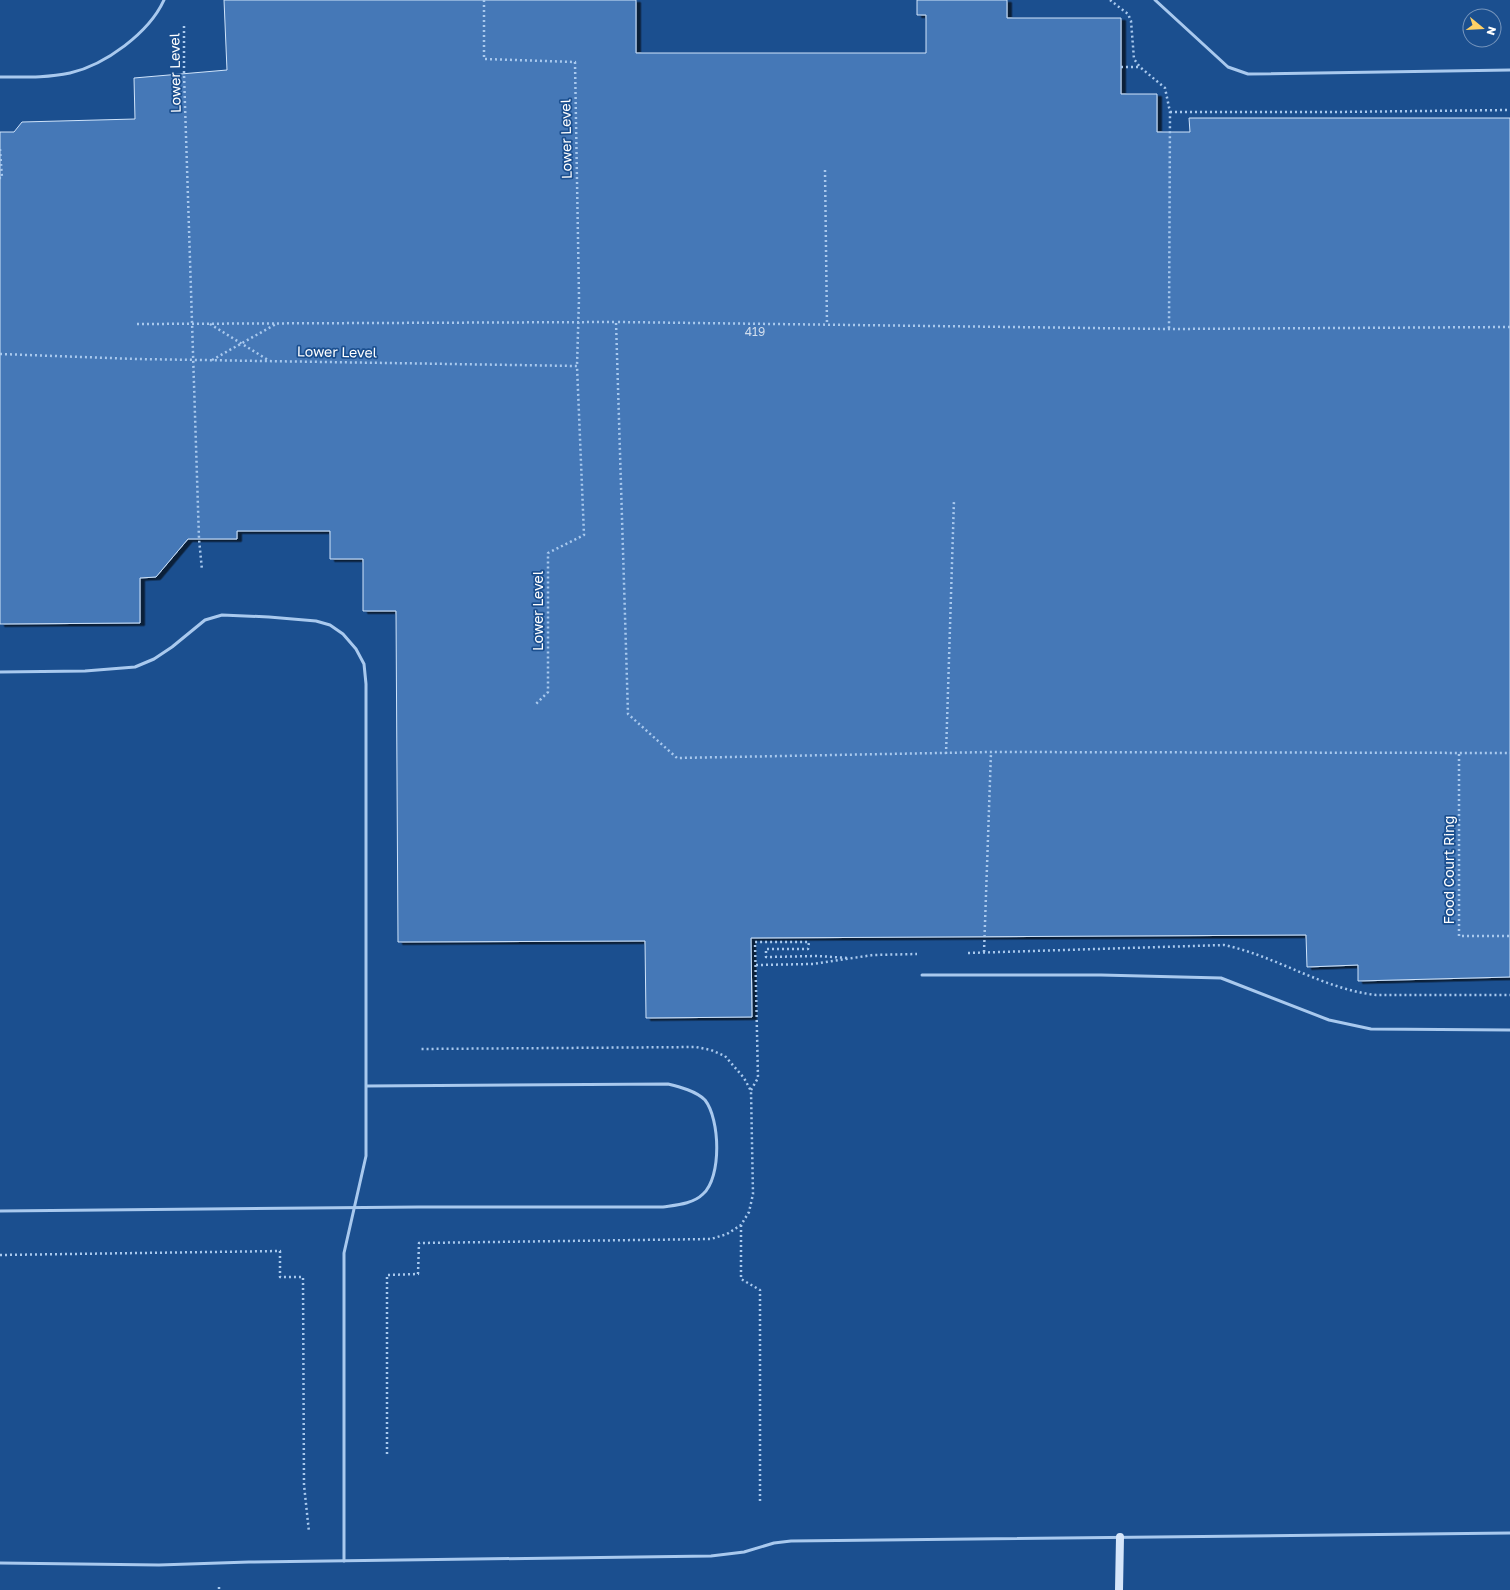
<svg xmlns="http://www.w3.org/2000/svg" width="1510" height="1590" font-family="'Golos Text',sans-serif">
<defs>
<filter id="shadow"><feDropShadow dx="4.5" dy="2.5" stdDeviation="0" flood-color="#0009"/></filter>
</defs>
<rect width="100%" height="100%" fill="#1b4f8f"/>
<!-- building -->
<polygon fill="#4478b7" stroke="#cfe3fa" filter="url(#shadow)" points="224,0 636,0 636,53 926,53 926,15 917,15 917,0 1007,0 1007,18 1121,18 1121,94 1157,94 1157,132 1190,132 1189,118 1510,118 1510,977 1358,981 1358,965 1307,967 1306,935 751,938 752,1017 646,1018 645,941 398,942 396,611 363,611 363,559 330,559 330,531 237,531 237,539 188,539 156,577 140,578 140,623 0,624 0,132 14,132 22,122 135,119 134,78 227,70"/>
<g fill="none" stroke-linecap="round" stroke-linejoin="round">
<!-- path -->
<g stroke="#a9c9ee" stroke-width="2.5" stroke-dasharray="2 3" stroke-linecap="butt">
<polyline points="484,0 484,59 575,62 579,298 577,366"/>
<polyline points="1110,0 1128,14 1131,21 1134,59 1140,67 1165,88 1170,112 1169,329"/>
<polyline points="184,26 184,74 199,539 202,570"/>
<polyline points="1121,67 1139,67"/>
<polyline points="1170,112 1335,112 1510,110"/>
<polyline points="0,149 2,178 0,178"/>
<polyline points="825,170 827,325"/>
<polyline points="137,324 616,322"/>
<polyline points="210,324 268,360"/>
<polyline points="1510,327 1169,329 616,322 628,714 677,758 991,752 1510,753"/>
<polyline points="0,354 137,359 577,366 584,535 548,553 548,692 536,704"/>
<polyline points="212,360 276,324"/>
<polyline points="946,754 954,500"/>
<polyline points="1459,754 1459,936 1510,936"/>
<polyline points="984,952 991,752"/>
<path d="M968,953L1224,945C1276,956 1323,989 1376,995H1510"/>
<polyline points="756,965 813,964 873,955 917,954"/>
<polyline points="751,1090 758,1078 755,942 809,942 808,949 766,949 766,957 818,956 848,958"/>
<polyline points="741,1225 741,1279 760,1290 760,1503"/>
<polyline points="0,1255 280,1251 280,1277 303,1277 304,1485 309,1532"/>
<polyline points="387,1454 387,1275 418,1274 419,1243 711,1239 727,1234 741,1225 749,1212 753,1194 751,1091 744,1078 725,1056 711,1050 696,1047 419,1049"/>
<polyline points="219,1587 219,1590"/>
</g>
<!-- lane -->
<g stroke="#a9c9ee" stroke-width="3">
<polyline points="1155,0 1228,67 1248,74 1510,70"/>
<path d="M0,77C23,77 47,78 70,73C105,65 149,33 164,0"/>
<polyline points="0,672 85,671 135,667 154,659 172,647 205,620 222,615 269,617 316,621 330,625 343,634 356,649 364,664 366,684 366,1156 344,1253 344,1561"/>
<polyline points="922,975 1101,975 1221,978 1329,1020 1371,1029 1510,1030"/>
<path d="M0,1211L419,1207H663C676,1205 693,1204 703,1194C722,1177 720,1119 705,1100C696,1091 680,1087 668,1084L367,1086"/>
<polyline points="0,1563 159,1565 249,1562 711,1556 744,1552 774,1543 791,1541 1510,1533"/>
</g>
<!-- secondary -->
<polyline stroke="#d6e6fa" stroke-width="8" points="1119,1590 1120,1537"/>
</g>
<g text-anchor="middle" stroke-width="3.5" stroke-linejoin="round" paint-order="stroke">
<!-- number labels -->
<g font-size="12" fill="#d0dded">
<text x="755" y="336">419</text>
</g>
<!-- street labels -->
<g font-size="14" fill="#fff" stroke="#1b4f8f">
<text transform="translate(175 73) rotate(-91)" y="5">Lower Level</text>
<text transform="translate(566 139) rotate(-91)" y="5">Lower Level</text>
<text transform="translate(337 352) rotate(1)" y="5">Lower Level</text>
<text transform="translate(538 611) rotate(-90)" y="5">Lower Level</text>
<text transform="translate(1449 870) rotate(-90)" y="5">Food Court Ring</text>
</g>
</g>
<!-- north arrow -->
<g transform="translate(1482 28) rotate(108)"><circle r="19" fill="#1b4f8f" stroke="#7695bc"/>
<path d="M0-3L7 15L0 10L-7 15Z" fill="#ffd166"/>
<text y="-6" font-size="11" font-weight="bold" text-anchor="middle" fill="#ffffff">N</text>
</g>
</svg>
